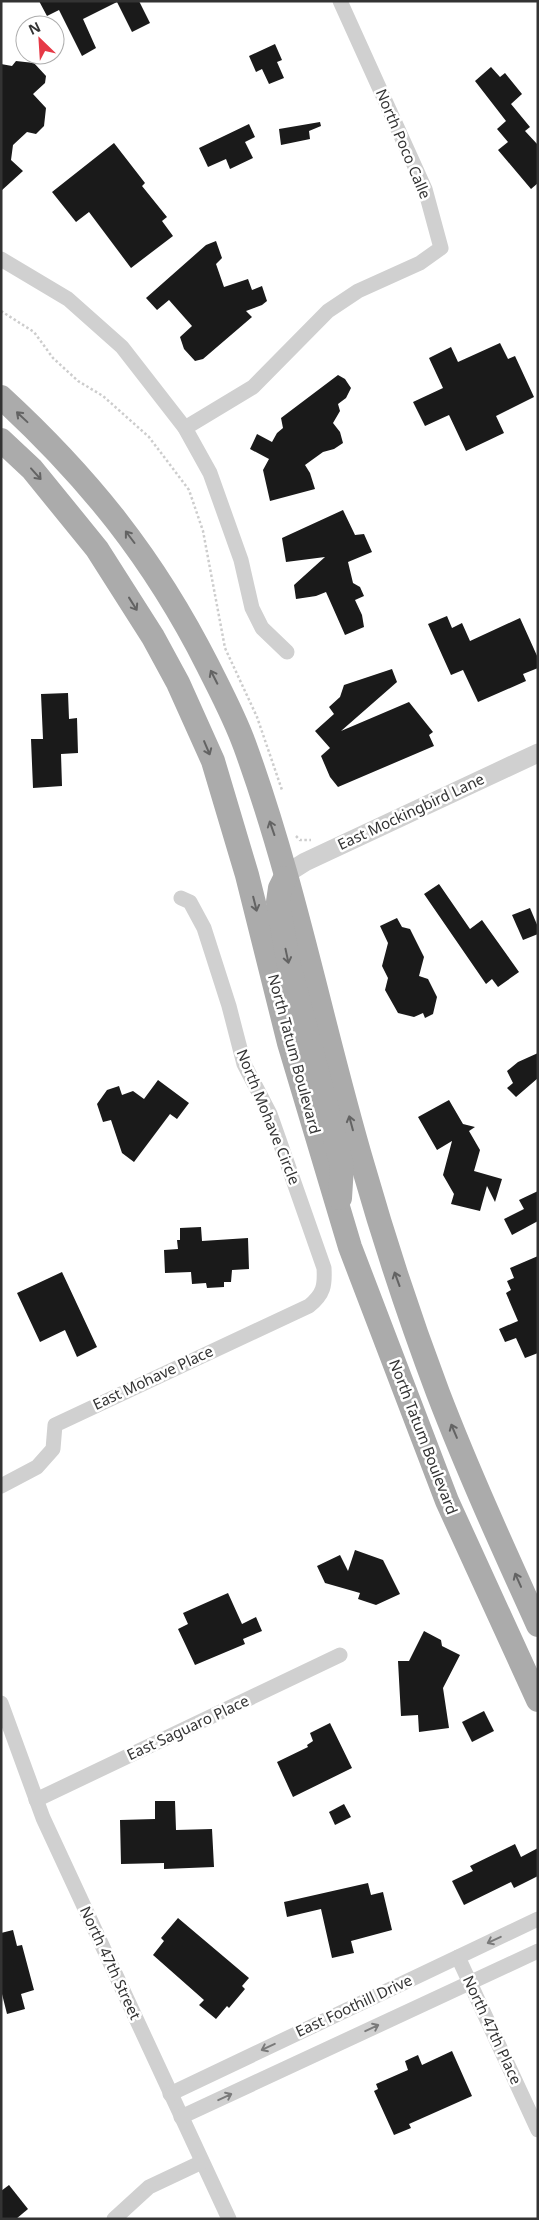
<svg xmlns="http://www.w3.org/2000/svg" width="539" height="2220" font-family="'Noto Sans',sans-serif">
<rect width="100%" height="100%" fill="#fff"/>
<!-- building -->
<g fill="#1a1a1a">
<polygon points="39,1 139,1 150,23 132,32 117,2 83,19 96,48 82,56 59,10 47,16"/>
<polygon points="275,44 282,60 277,62 284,78 269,84 262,69 256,72 249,56"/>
<polygon points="16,61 34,63 46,76 45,83 33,94 46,108 44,126 36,134 27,132 13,145 11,160 23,171 1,191 1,64 12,66"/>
<polygon points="491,67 500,77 505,73 522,94 511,104 530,127 525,131 538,145 538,183 531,189 498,150 508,142 497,129 506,121 475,81"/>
<polygon points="320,122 321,126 309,131 310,139 281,145 279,129"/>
<polygon points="249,124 255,137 245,142 253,158 230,169 226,159 208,167 199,148"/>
<polygon points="114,143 145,183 142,186 167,217 162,221 173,236 131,268 89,212 76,222 52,192"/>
<polygon points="216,241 222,258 216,264 224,287 248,279 252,290 262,286 267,301 262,305 246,311 252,317 203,359 195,361 184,349 180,337 192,326 169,300 157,310 146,298 206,245"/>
<polygon points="500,343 508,359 515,356 534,397 496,416 504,433 466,451 449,415 425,426 413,402 443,388 429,358 451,347 458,362"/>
<polygon points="338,375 345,379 351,388 346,398 338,404 340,411 333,423 340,432 343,443 334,449 323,452 305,465 310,473 315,489 270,501 263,470 269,459 250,449 257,434 272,442 277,433 283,428 281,418"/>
<polygon points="343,510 355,535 364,534 372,552 348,562 353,583 360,587 364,596 355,600 362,615 364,627 345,635 326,592 316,596 296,599 294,585 325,557 286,562 282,538"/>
<polygon points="447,616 452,628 462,623 470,641 520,618 538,658 538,668 523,674 526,681 478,702 463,670 451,675 428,624"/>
<polygon points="392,669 397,682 341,731 409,702 433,732 429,735 434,746 338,787 330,777 321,756 330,748 315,731 334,714 329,707 340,697 344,685"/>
<polygon points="68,693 69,719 77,718 78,753 61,754 62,786 33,788 31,739 43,739 41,694"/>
<polygon points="439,884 470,929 482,920 519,972 498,987 492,979 486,984 424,894"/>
<polygon points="530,908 538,927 538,934 523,940 512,915"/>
<polygon points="397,918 402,927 410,929 424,957 419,976 428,979 437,997 433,1014 425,1018 423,1013 414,1017 398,1013 385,990 388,978 382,966 388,943 380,926"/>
<polygon points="538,1053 538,1078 516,1097 507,1088 513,1083 507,1071 518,1062"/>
<polygon points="158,1080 189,1103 177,1119 170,1114 134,1162 122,1153 111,1120 103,1122 97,1104 107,1090 119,1086 122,1095 133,1091 144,1099"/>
<polygon points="449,1100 463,1124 475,1127 469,1131 480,1150 474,1171 502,1179 495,1202 487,1186 480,1211 451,1204 454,1194 443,1175 452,1141 437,1150 418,1117"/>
<polygon points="538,1191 538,1221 512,1235 504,1219 524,1209 519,1200"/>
<polygon points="201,1227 202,1241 248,1238 249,1269 232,1270 231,1282 224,1282 224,1287 207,1288 206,1283 192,1284 191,1272 165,1273 164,1250 178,1249 177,1240 180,1240 180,1228"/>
<polygon points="538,1256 538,1353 525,1358 516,1338 505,1342 499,1329 518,1321 506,1293 511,1290 507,1281 514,1278 510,1268"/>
<polygon points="62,1272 97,1347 77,1357 65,1330 40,1342 17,1293"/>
<polygon points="355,1550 383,1560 400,1594 376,1605 358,1599 360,1593 325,1583 317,1566 340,1555 348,1571"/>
<polygon points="228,1593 242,1624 256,1617 262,1631 243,1639 245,1644 195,1665 178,1629 188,1624 183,1613"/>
<polygon points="424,1631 441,1640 442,1646 460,1655 443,1688 449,1728 419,1732 418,1715 401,1716 398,1661 409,1661"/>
<polygon points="484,1711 494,1731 472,1742 462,1722"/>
<polygon points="330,1723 352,1768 293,1797 277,1762 308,1747 307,1745 313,1741 310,1733"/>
<polygon points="155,1801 175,1801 176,1830 212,1829 214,1867 164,1869 164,1863 121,1864 120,1820 155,1819"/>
<polygon points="344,1804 351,1817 335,1825 329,1812"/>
<polygon points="515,1844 521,1857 538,1848 538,1876 514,1888 511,1882 464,1905 452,1881 473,1871 470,1866"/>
<polygon points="368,1883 371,1895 383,1892 392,1930 351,1941 354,1953 332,1958 321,1909 287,1917 284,1902"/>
<polygon points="178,1918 249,1978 242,1986 245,1989 229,2008 227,2006 216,2019 199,2005 204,2000 153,1955 164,1941 161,1938"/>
<polygon points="13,1930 17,1946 22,1945 34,1990 21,1994 25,2009 7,2014 1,1990 1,1933"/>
<polygon points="452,2051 472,2096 409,2124 411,2128 394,2135 374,2091 378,2089 376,2084 408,2070 405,2061 418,2055 422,2065"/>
<polygon points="9,2185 28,2209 16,2219 1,2219 1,2191"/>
</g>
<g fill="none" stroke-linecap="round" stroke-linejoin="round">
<!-- path -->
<g stroke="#cdcdcd" stroke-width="2.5" stroke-dasharray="2.5 2.5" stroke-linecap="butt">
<polyline points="1,311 34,332 53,358 78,381 103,396 149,437 189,490 203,531 225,648 257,717 282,790"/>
<polyline points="296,836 300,840 311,840"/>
</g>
<!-- minor -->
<g stroke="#d0d0d0" stroke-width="15">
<polyline points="1,259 68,299 122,347 185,428 210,473 241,560 252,608 262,628 287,652"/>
<polyline points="185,428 253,387 328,311 358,291 420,263 441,248 425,189 340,1"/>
<path d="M1,1486L37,1467L53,1449L55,1425L309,1306C324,1294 325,1285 324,1268L270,1114L244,1064L229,1006L204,928L190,902L181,898"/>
<polyline points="1,1703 43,1818 229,2219"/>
<polyline points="36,1800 340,1655"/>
<polyline points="458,1957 538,2130"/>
<polyline points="170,2094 538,1919"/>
<polyline points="181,2117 538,1951"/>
<polyline points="114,2219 149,2187 202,2162"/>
</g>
<!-- tertiary -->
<polyline stroke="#d0d0d0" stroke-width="19" points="286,874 305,862 538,753"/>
<!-- primary -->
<g stroke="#ababab" stroke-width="24">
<path d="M1,397C89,478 154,559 208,666C221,692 235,718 245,746C295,883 322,1027 363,1166C385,1243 410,1319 438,1393C468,1471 503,1548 538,1625"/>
<polyline points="1,440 32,469 97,549 153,637 178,683 213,761 247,875 289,1043 350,1247 447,1501 538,1700"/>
<polyline points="285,878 280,888 278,902 288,961 342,1166 340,1198"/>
</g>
</g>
<!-- one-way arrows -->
<defs><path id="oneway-shaft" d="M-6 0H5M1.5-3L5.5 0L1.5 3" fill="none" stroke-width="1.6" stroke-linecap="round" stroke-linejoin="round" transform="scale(1.25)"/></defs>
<g stroke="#636363">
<use href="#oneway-shaft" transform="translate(22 417) rotate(-137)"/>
<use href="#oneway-shaft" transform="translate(36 474) rotate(48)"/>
<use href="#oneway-shaft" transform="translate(130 537) rotate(-127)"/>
<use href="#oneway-shaft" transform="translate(133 604) rotate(58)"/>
<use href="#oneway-shaft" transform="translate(214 677) rotate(-117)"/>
<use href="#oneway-shaft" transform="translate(207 748) rotate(67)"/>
<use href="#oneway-shaft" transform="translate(272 828) rotate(-109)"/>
<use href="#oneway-shaft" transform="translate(255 904) rotate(76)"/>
<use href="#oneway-shaft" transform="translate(287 956) rotate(78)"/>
<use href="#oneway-shaft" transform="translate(351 1123) rotate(-105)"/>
<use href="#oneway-shaft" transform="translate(397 1279) rotate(-110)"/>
<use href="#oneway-shaft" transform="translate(454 1431) rotate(-113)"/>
<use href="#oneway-shaft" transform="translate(518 1580) rotate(-114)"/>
</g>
<g stroke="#7a7a7a">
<use href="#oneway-shaft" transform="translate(494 1940) rotate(155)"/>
<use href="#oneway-shaft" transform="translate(372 2028) rotate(-25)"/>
<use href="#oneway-shaft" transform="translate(268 2047) rotate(155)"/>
<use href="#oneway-shaft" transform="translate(225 2097) rotate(-25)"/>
</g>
<g text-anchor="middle" stroke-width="5" stroke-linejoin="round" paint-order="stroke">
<!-- street labels -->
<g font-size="15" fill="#333" stroke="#fff">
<text transform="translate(403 144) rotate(67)" y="5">North Poco Calle</text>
<text transform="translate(411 812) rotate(-25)" y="5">East Mockingbird Lane</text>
<text transform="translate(294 1054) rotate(75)" y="5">North Tatum Boulevard</text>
<text transform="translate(268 1117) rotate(68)" y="5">North Mohave Circle</text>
<text transform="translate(153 1378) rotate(-25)" y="5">East Mohave Place</text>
<text transform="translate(423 1437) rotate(69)" y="5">North Tatum Boulevard</text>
<text transform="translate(188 1728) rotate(-25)" y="5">East Saguaro Place</text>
<text transform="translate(110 1963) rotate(65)" y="5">North 47th Street</text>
<text transform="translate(354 2006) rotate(-25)" y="5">East Foothill Drive</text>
<text transform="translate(492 2030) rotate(65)" y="5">North 47th Place</text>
</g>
</g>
<!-- border -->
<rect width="539" height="2220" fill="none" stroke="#333333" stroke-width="5"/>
<!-- north arrow -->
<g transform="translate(40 40) rotate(335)"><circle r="24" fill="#ffffff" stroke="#adadad"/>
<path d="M0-4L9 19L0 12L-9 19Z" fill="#e63946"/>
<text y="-8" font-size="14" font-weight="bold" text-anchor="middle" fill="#333333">N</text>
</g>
</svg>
